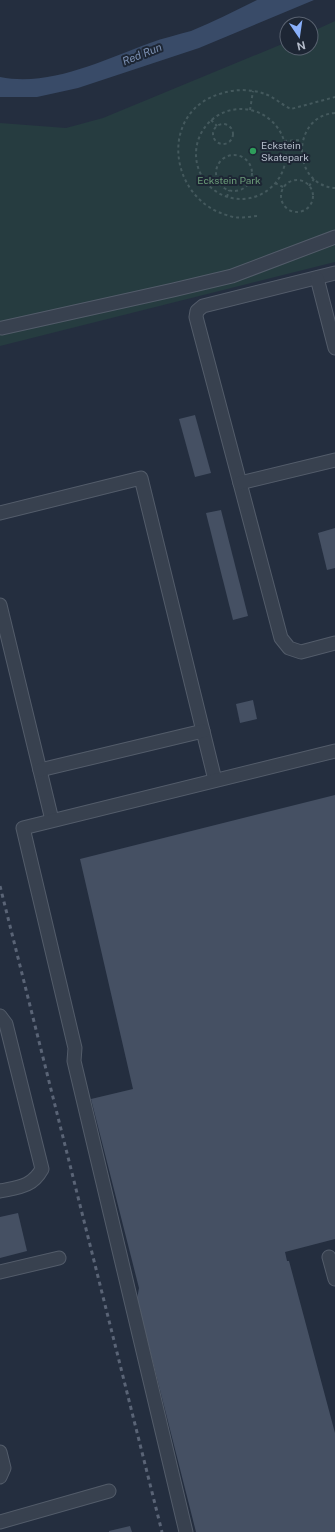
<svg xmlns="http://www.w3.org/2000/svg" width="335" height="1532" font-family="'Public Sans',sans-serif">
<rect width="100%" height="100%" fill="#242e3f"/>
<!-- green -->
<polygon fill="#263c40" points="335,21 335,262 0,346 0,123 66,128 103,118 287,42 287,48 311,48 311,32"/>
<!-- water -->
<path fill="#394b68" d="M257,0H314L199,48L78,88L37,97H0V77C51,87 103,60 150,43C163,38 177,35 191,31C213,22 235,11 257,0Z"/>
<!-- building -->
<g fill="#455063">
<polygon points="195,415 211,473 195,477 179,419"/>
<polygon points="221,510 248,616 233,620 206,513"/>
<polygon points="335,528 335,568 327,570 318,533"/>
<polygon points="253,700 257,719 240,723 236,704"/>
<polygon points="335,795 335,1239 285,1252 287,1261 289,1261 335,1433 335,1532 196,1532 137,1299 139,1288 91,1099 133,1089 80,859"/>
<polygon points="18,1213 27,1251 0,1258 0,1217"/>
<polygon points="130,1526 132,1532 109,1532 109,1531"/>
</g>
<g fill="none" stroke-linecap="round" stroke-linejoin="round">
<!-- minor casing -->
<g stroke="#535c6a" stroke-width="15">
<g id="minor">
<polyline points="335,273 203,306 197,311 196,317 281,638 289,648 301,652 335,643"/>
<polyline points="317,278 335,348"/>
<polyline points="2,328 173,290 232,276 335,237"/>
<polyline points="240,483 335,460"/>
<polyline points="0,513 141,478 215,780"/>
<polyline points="0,605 52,820"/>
<polyline points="40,770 203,731"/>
<path d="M0,1016L6,1024L42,1169C32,1187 19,1187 0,1191"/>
<polyline points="329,1257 335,1279"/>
<polyline points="0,1272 59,1258"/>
<polyline points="0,1452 4,1468 0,1477"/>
<polyline points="0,1522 109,1491"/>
<polyline points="186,1532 74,1061 75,1048 23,828 335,751"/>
</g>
</g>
<!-- path -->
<g stroke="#44595d" stroke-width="2" stroke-dasharray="3 3" stroke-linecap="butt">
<circle cx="241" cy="154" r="45"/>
<polyline points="250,110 253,91"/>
<path d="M335,113C291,116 291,185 335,188"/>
<polyline points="211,120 217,126"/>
<circle cx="223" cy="134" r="10"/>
<polyline points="284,141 302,140"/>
<circle cx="234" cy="173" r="18"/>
<circle cx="297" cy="196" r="16"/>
<polyline points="275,183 283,187"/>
<polyline points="309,186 314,179"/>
<polyline points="227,197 229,190"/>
<path d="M257,216C248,217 238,219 230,216C168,201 157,110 223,93C235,89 252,89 265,94C274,97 282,105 291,109L335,97"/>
</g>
<!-- minor -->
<use href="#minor" stroke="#38414f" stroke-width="13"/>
<!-- rail -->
<polyline stroke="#5a6476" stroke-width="3" stroke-dasharray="4 4" stroke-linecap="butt" points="0,886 162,1532"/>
</g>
<!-- markers -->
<circle fill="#2e9e5b" stroke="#1d2634" stroke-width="1.5" cx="253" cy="151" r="4"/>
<g text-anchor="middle" stroke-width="4" stroke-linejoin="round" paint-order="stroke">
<!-- poi labels -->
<g font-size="10" fill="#b4bcca" stroke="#1d2634" text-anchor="start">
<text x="261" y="149">Eckstein<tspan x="261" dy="12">Skatepark</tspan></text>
</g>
<!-- park labels -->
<g font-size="10" fill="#6b9b78" stroke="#1d2634">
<text x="229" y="184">Eckstein Park</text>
</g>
<!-- water labels -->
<g font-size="11" font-style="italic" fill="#7c90b2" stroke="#1d2634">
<text transform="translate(142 54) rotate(-22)" y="4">Red Run</text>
</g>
</g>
<!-- north arrow -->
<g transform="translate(299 36) rotate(167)"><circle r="19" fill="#1d2634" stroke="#596270"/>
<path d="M0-3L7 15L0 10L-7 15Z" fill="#89b0fa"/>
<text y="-6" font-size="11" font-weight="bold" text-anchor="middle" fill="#b4bcca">N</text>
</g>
</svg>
